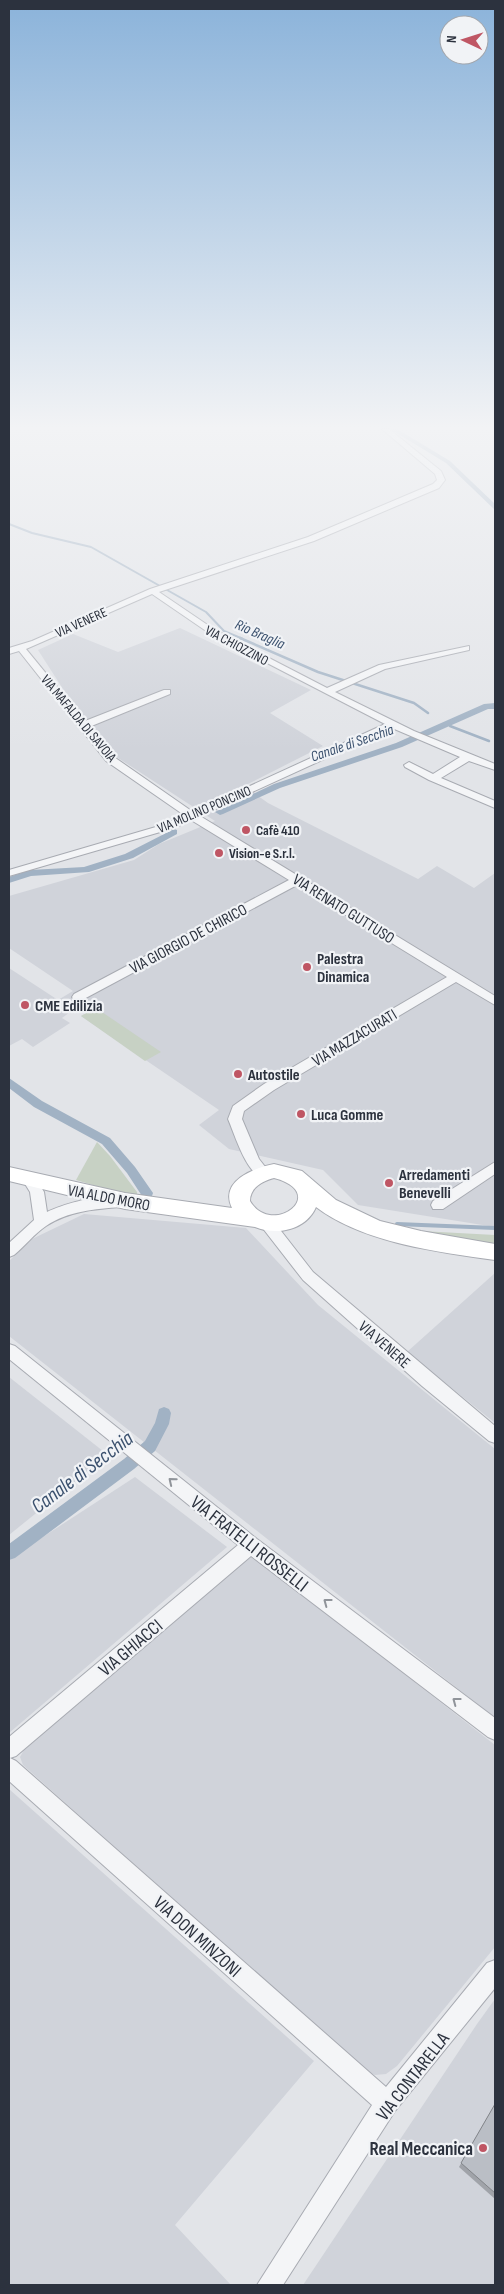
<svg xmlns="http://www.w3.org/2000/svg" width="504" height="2294" font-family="'Sofia Sans Condensed',sans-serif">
<rect width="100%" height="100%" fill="#e2e4e8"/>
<!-- built -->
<g fill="#d0d3da">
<polygon points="180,628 311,690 270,713 323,746 244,786 268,803 418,879 437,866 474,888 495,873 495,1227 358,1205 323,1170 229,1149 199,1125 219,1110 81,1016 95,1008 70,1012 62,1018 70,1023 33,1047 22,1039 9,1046 9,968 58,1000 73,991 9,948 9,896 134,860 159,844 215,821 115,756 79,714 38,650 73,634 118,652"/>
<polygon points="84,1214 246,1228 318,1305 495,1449 495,1718 9,1336 9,1261 32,1239"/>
<polygon points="495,1273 495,1423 407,1352"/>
<polygon points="9,1377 108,1455 9,1535"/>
<polygon points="135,1477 227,1547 9,1733 9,1559"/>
<polygon points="254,1556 495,1745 495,1947 397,2066 386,2074 375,2075 363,2070 23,1765 20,1757 25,1748 245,1561"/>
<polygon points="9,1789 314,2061 175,2225 231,2285 9,2285"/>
<polygon points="495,1999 495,2285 303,2285 477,2024"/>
</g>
<!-- green -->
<g fill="#c7d1c4">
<polygon points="96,1008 161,1052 145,1061 81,1016"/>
<polygon points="97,1142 110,1156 137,1192 137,1198 76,1180"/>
<polygon points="421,1231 495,1235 495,1245"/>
</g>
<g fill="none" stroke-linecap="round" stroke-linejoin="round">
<!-- stream-far2 -->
<polyline stroke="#a1b2c4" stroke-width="2" points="9,524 32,533 91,547 206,612 224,631 243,639"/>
<!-- stream-far1 -->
<g stroke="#a1b2c4" stroke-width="2.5">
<polyline points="240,638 318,672 414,703 428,713"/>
<polyline points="450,726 489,741"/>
</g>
<!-- stream -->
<polyline stroke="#a1b2c4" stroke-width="4" points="397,1224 495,1228"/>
<!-- canal -->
<g fill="#a1b2c4" fill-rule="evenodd">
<polygon points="390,429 397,429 450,461 495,504 495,510 446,463"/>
<polygon points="495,703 495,709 488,709 402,747 280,788 223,814 220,815 215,812 274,784 396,743 484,704"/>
<polygon points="174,829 177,830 177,834 133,858 89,872 31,876 9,883 9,877 30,870 84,867 125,854"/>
<polygon points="9,1078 42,1101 110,1138 135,1167 153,1193 152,1196 142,1196 127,1173 102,1144 34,1107 9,1088"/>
<polygon points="164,1407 169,1409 171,1413 169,1424 155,1451 134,1469 15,1558 9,1560 9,1544 124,1459 145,1441 155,1423 159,1409"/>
</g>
<!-- minor casing -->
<g stroke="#a8abb2" stroke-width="2">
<g id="minor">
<path d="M382,429H389L441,471L445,480L439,488L314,541L159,592L215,630L327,688L379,665L469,646V650L385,669L335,692L414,731L495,764V770L469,761L441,778L495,801V808L429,780L405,767L404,765L409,762L433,774L460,757L392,728L200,816L495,996V1005L456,982L274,1090L244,1111L242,1119L259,1159L270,1173L263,1178C246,1173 235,1135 228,1119L233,1106L264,1084L447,977L297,885L82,1000H74L72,997L74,994L289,880L191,820L174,828L9,876V870L166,824L184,815L106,761L19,651L9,654V648L32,641L150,589L308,537L433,484L437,480L435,474ZM152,594L209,633L385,724L193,812L114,757L89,727L170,694V690H164L85,721L26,649Z"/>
<polygon points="495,1162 495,1174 443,1209 433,1209 431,1205 433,1201"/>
<path d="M29,1174L34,1175L44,1192L47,1212C66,1203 106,1192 126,1198L128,1202L126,1206L121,1207C95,1209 68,1211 46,1226C34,1234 25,1246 14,1255L9,1257V1243L34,1220L30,1192L22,1179Z"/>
<polygon points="266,1217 271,1218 313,1272 495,1426 495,1443 489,1441 422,1386 303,1280 261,1226 259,1222 261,1218"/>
<polygon points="9,1344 15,1346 257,1539 495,1718 495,1740 488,1737 251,1556 16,1756 10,1758 16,1761 386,2087 487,1963 495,1960 495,1988 395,2111 283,2285 257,2285 372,2105 9,1781 9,1737 238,1545 9,1359"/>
</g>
</g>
<!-- secondary casing -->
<g stroke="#a8abb2" stroke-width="2">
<path id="secondary" d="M274,1164L302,1171L336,1200L380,1221L421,1231L495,1244V1260C439,1252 363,1243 316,1207C306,1230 277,1236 255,1227L125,1209L9,1181V1167L125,1193L232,1208C219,1181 254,1168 274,1164ZM274,1178C331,1193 272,1238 250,1201C250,1188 262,1181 274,1178Z"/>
</g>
<!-- minor -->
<use href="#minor" fill="#f4f5f7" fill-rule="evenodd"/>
<!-- secondary -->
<use href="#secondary" fill="#fff" fill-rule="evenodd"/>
</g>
<!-- wall -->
<polygon fill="#a0a3a9" points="495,2104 495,2199 459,2167"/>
<!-- building -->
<polygon fill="#babec5" stroke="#82858a" points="495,2104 495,2193 461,2163"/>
<!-- one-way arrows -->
<defs><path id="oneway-chevron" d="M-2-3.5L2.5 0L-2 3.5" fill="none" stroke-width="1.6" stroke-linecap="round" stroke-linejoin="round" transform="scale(1.25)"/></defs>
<g stroke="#90949a">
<use href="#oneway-chevron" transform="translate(172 1481) rotate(-141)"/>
<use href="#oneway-chevron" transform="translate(327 1602) rotate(-143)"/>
<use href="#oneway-chevron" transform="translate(456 1701) rotate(-143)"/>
</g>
<!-- sky -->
<linearGradient id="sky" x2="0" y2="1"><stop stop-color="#8bb3da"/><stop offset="0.57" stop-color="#f2f3f5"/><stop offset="1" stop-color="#f2f3f5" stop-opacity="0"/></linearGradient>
<rect width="504" height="750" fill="url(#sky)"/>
<!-- markers -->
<g fill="#bf5664" stroke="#f1f3f6" stroke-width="2">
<circle cx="246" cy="830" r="5"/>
<circle cx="219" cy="853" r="5"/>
<circle cx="307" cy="967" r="5"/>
<circle cx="25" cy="1005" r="5"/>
<circle cx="238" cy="1074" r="5"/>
<circle cx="301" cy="1114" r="5"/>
<circle cx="389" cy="1183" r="5"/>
<circle cx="483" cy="2148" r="5"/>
</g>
<g text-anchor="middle" stroke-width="4.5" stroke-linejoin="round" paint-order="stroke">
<!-- far-street labels -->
<g font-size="14" fill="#2c323e" stroke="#f1f3f6">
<text transform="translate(81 622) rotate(-24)" y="5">VIA VENERE</text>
<text transform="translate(237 645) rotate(28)" y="5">VIA CHIOZZINO</text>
<text transform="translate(79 718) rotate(50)" y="5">VIA MAFALDA DI SAVOIA</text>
<text transform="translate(204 809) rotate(-23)" y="5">VIA MOLINO PONCINO</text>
</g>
<!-- far-poi labels -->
<g font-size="14" font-weight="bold" fill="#2c323e" stroke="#f1f3f6" text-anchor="start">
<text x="256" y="835">Cafè 410</text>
<text x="229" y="858">Vision-e S.r.l.</text>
</g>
<!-- far-water labels -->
<g font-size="15" font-style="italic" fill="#3b516e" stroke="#f1f3f6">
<text transform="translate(260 634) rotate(24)" y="5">Rio Braglia</text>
<text transform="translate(352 743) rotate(-19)" y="5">Canale di Secchia</text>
</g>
<!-- street labels -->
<g font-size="16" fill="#2c323e" stroke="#f1f3f6">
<text transform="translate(344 908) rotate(32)" y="6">VIA RENATO GUTTUSO</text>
<text transform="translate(188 938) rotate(-28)" y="6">VIA GIORGIO DE CHIRICO</text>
<text transform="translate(354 1037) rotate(-31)" y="6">VIA MAZZACURATI</text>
<text transform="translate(109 1197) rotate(11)" y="6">VIA ALDO MORO</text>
<text transform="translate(385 1344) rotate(41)" y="6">VIA VENERE</text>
</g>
<!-- poi labels -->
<g font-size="16" font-weight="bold" fill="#2c323e" stroke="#f1f3f6" text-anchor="start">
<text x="317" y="964">Palestra<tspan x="317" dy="18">Dinamica</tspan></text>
<text x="35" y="1011">CME Edilizia</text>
<text x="248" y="1080">Autostile</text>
<text x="311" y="1120">Luca Gomme</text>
<text x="399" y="1180">Arredamenti<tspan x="399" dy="18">Benevelli</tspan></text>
</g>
<!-- near-street labels -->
<g font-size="19" fill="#2c323e" stroke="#f1f3f6">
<text transform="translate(250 1543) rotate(38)" y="7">VIA FRATELLI ROSSELLI</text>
<text transform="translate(130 1647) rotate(-40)" y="7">VIA GHIACCI</text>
<text transform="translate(198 1936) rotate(42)" y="7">VIA DON MINZONI</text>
<text transform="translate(412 2076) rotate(-52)" y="7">VIA CONTARELLA</text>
</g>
<!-- near-poi labels -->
<g font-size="19" font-weight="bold" fill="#2c323e" stroke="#f1f3f6" text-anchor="end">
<text x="473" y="2155">Real Meccanica</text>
</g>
<!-- near-water labels -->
<g font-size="21" font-style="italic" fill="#3b516e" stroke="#f1f3f6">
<text transform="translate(82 1472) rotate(-37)" y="7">Canale di Secchia</text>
</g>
</g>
<!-- border -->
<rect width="504" height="2294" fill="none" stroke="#2c323e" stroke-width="20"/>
<!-- north arrow -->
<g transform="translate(464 40) rotate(274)"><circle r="24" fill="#f1f3f6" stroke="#a2a6ac"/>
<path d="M0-4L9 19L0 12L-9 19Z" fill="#bf5664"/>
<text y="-8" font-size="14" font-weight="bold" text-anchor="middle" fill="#2c323e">N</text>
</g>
</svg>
